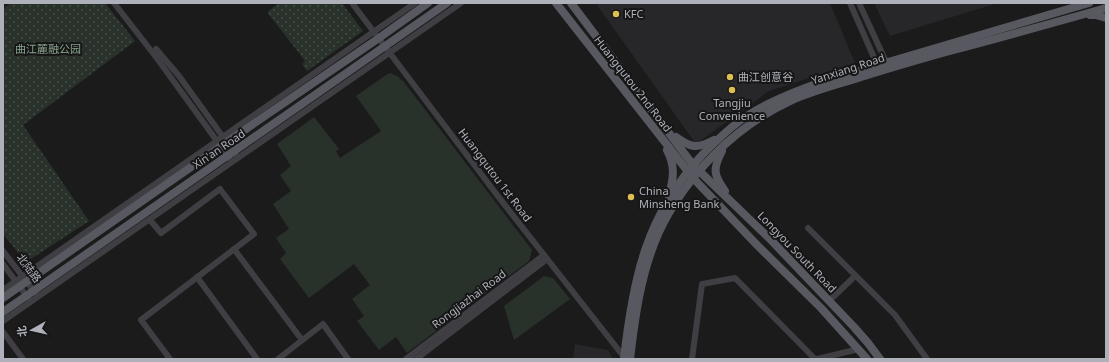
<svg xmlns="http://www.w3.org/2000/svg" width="1109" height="362" font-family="'Noto Sans','Noto Sans SC',sans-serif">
<defs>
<pattern id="park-dots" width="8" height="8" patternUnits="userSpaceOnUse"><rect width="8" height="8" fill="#29312b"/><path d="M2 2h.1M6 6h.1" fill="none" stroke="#464c48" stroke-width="1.8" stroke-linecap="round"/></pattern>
</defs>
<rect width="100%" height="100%" fill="#1b1b1c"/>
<!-- built -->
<g fill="#272729">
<polygon points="600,3 830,3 855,63 769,91 696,144 597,5"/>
<polygon points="874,3 998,3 890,36"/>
<polygon points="575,344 608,350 613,359 573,359"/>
</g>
<!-- grass -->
<g fill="#29312b">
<polygon points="390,73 397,76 404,82 532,250 529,261 407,353 396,337 379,350 357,321 364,316 352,299 370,285 354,264 309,298 280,259 286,253 276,238 289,229 273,204 291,191 280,175 291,166 277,144 314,117 339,149 336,151 340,158 381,131 356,96 386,75"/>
<polygon points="544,276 553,278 570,299 514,340 504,306"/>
</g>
<!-- park -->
<g fill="url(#park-dots)">
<polygon points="11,3 105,3 135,41 23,125 89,221 26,262 3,234 3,9"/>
<polygon points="279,3 342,3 363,31 307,71 302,64 305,61 267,12"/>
</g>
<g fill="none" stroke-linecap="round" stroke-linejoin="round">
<!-- minor -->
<g stroke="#3e3e43" stroke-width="6">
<polyline points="114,3 156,57 230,159"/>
<polyline points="352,3 497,195 624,357"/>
<polyline points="850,3 879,69"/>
<polyline points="859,3 888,66"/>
<polyline points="156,49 179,76 236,155"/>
<polyline points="150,220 161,233 220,189 254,234 141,320 170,359"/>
<polyline points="808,228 895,315 927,359"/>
<polyline points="234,249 302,340"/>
<polyline points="3,251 36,294"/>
<polyline points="3,264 28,298"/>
<polyline points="197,277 257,359"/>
<polyline points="3,290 415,3"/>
<polyline points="829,301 855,276"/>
<polyline points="3,321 461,3"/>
<polyline points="3,332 23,359"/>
<polyline points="278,359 323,324 348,359"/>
<polyline points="406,359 544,255"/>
<polyline points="416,359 547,259"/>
<polyline points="692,359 702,284 735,278 815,359"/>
<polyline points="817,359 859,349"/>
</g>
<!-- major -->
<g stroke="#585960" stroke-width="8">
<polyline points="556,3 693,178 758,246 821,308 867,359"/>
<polyline points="571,3 693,165 769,238 854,327 868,343 880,359"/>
<polyline points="1090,15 1096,15 1106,18"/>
<path d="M676,137C691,148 697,149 714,140"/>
<path d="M667,150C675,165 674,178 669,194"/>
<path d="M722,151C712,170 714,175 725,191"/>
<polyline points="3,298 227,142 379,38 428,3"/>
<polyline points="3,312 447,3"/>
<path d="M624,359C633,278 646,215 703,154C716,141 729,128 744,118C769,101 799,90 827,80L1089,3"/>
<path d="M630,359C635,316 641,272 659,232C685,177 734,127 790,101C810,92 831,86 852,80C883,70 914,61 946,52C999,38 1053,23 1106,8"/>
</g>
</g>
<!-- markers -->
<g fill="#debf51" stroke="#161617" stroke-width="1.5">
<circle cx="616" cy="14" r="4"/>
<circle cx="730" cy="77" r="4"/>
<circle cx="732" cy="90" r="4"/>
<circle cx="631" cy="197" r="4"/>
</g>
<g text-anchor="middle" stroke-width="4" stroke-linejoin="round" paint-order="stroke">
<!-- poi labels -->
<g font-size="11" fill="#afb1ba" stroke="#161617" text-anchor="start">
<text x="624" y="18">KFC</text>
<text x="738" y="81">曲江创意谷</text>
<text x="732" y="107" text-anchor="middle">Tangjiu<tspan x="732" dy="13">Convenience</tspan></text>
<text x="639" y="195">China<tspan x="639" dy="13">Minsheng Bank</tspan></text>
</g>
<!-- park labels -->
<g font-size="11" fill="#88a38d" stroke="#161617">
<text x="48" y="53">曲江麓融公园</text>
</g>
<!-- street labels -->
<g font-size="11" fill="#afb1ba" stroke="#161617">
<text transform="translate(848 69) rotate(-18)" y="4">Yanxiang Road</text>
<text transform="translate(633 84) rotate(52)" y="4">Huangqutou 2nd Road</text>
<text transform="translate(219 149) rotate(-34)" y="4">Xin'an Road</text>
<text transform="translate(495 175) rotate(53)" y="4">Huangqutou 1st Road</text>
<text transform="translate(797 252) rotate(46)" y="4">Longyou South Road</text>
<text transform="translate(29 268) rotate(53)" y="4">北陆路</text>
<text transform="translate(469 299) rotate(-37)" y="4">Rongjiazhai Road</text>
</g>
</g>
<!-- border -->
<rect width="1109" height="362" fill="none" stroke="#afb1ba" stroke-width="8"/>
<!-- north arrow -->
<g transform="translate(32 330) rotate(262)" stroke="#161617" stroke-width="3" paint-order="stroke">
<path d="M0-3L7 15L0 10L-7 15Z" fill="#afb1ba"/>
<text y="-6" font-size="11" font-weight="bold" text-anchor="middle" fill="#afb1ba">北</text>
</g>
</svg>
